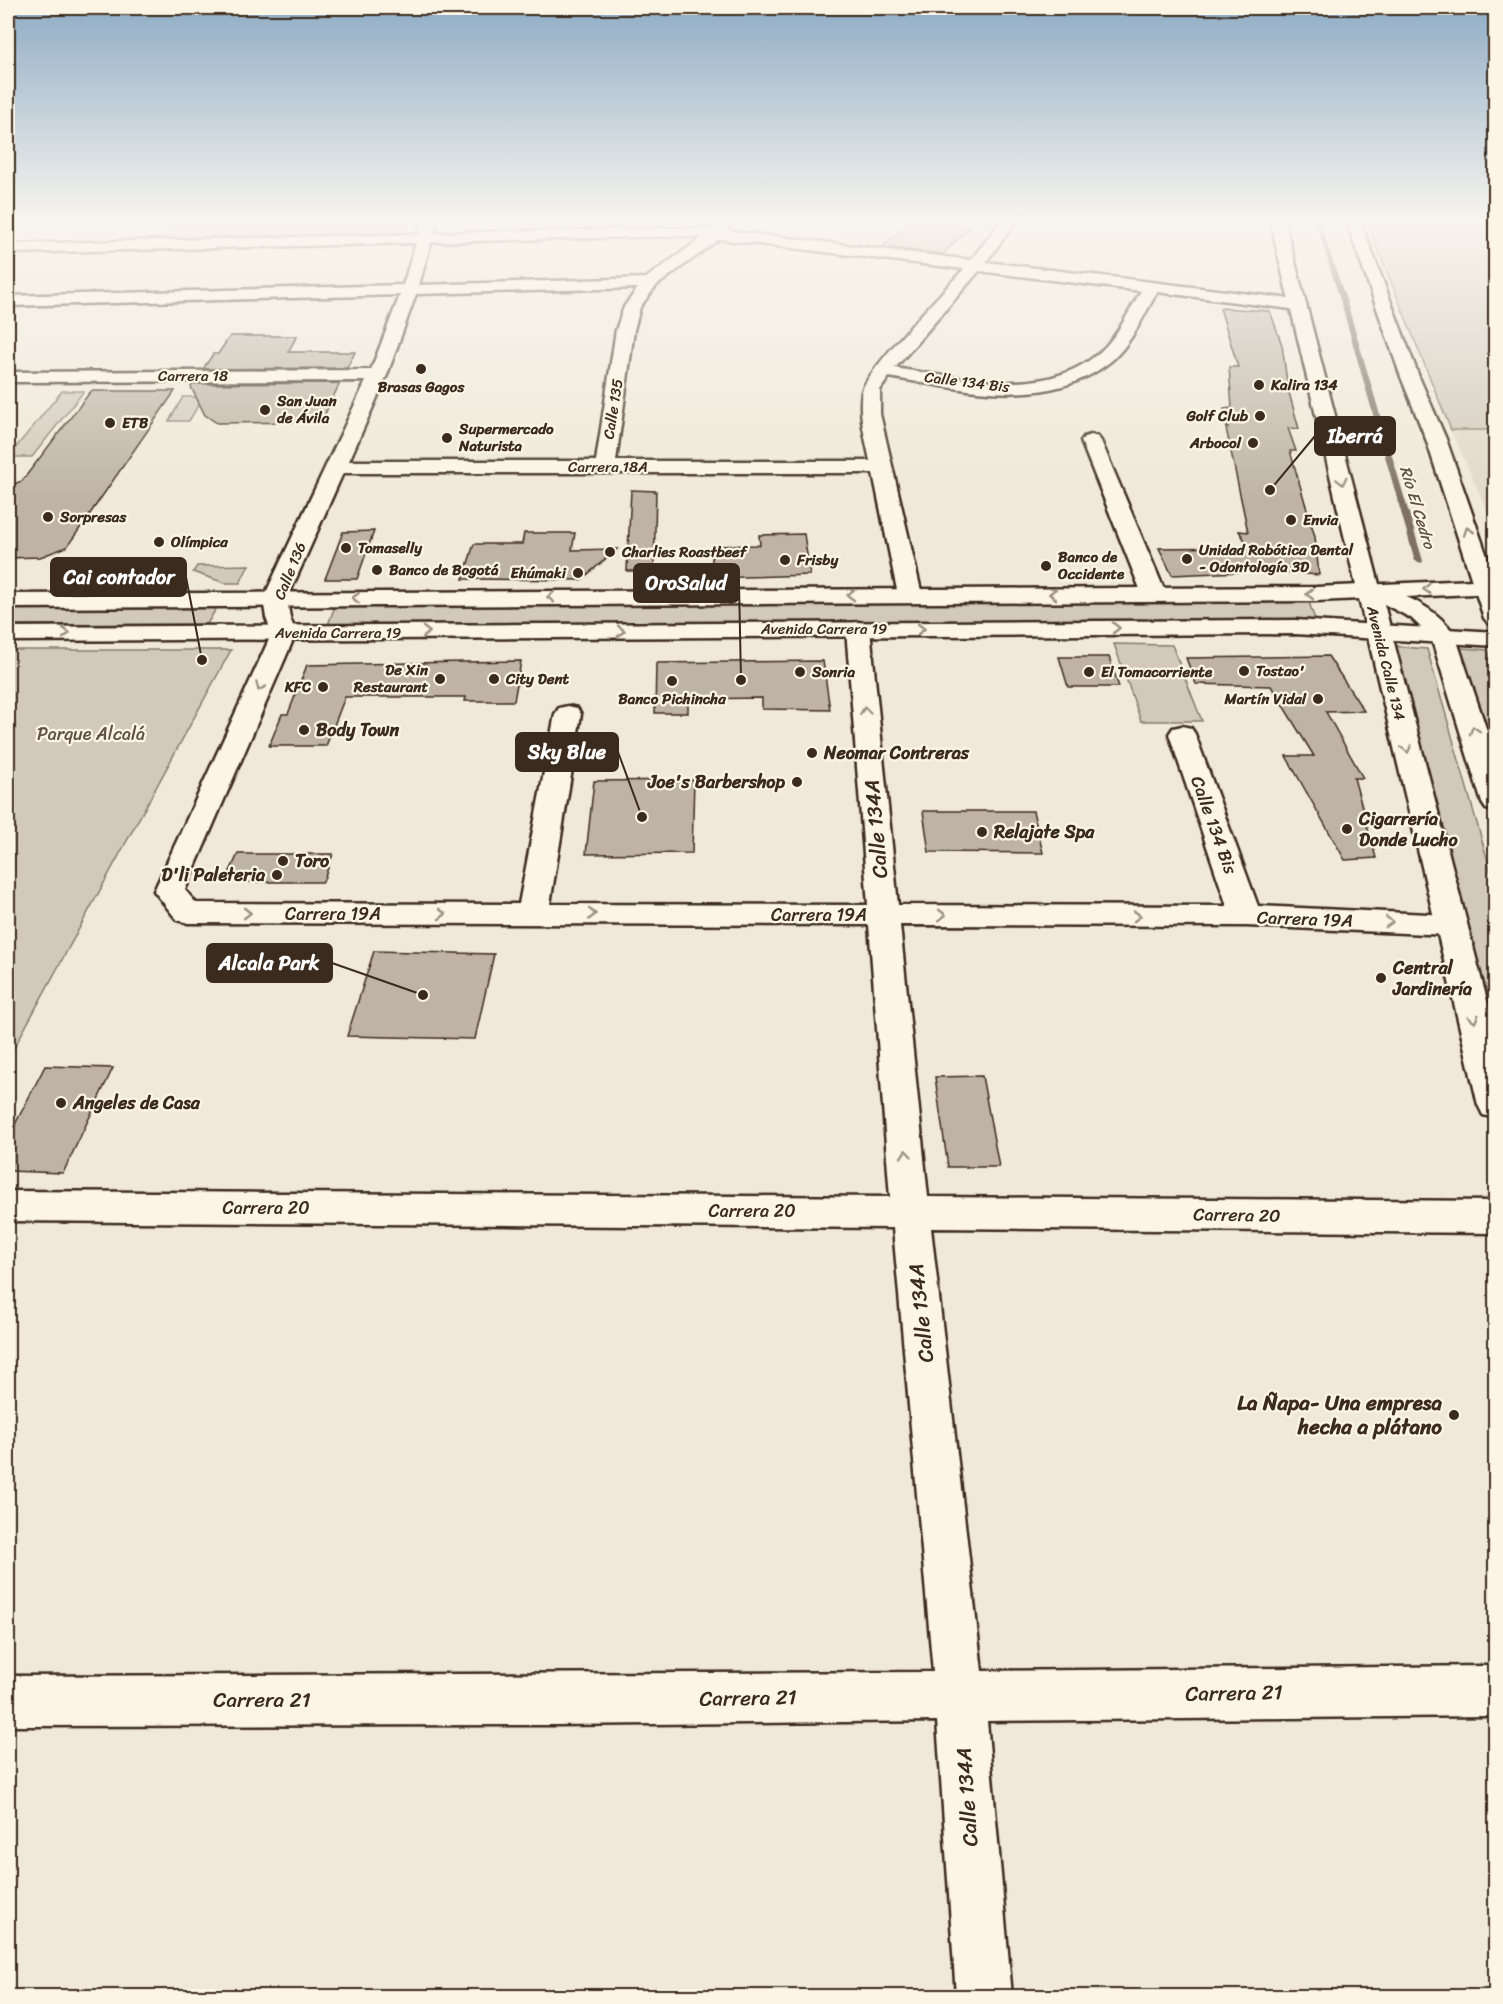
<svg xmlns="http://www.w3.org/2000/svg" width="1503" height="2004" font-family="Sriracha,sans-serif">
<rect width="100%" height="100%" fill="#f0e9d9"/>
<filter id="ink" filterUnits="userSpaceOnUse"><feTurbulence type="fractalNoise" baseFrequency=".0167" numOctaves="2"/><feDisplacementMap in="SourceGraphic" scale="12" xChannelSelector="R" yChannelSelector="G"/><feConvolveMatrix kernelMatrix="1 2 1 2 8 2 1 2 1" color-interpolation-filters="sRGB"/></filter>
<g filter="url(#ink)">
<!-- built -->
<polygon fill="#e1d9c9" points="1451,430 1495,430 1495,529 1493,523"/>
<!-- green -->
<g fill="#d2c9ba" stroke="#867a6c" stroke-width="1.5">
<polygon points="179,220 408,220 404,234 166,241"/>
<polygon points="1366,220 1495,220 1495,430 1451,430"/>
<polygon points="62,391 84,391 32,457 8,457"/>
<polygon points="183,397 203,397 189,421 169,421"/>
<polygon points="249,565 240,583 225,583 193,572 197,566"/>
<polygon points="1308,599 1315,620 328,625 335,606"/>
<polygon points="217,607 207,624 8,625 8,608"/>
<polygon points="1114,644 1172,645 1202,721 1141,721"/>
<polygon points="1390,646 1427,649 1495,886 1495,1055"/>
<polygon points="1461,648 1488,650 1495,672 1495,772"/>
<polygon points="8,650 231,650 8,1059"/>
</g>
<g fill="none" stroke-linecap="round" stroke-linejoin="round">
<!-- stream -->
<polygon fill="#7e7163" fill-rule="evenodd" points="1315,220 1319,220 1348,306 1423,561 1422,563 1415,561 1342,306"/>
</g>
<!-- building -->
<g fill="#beb3a4" stroke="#3b2a1e" stroke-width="1.5">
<polygon points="911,221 969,228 943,254 882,247"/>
<polygon points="1220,308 1270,311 1282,345 1288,389 1299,429 1288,428 1296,451 1290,451 1315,537 1319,575 1265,571 1172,575 1159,548 1249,547 1239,531 1248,532 1226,428 1228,428 1224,409 1232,408 1229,367 1238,367"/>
<polygon points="230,336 297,336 288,352 355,352 347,368 203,369 213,354 218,354"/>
<polygon points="340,383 321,422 217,423 205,415 191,387 193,384"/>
<polygon points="91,391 175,391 67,547 40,557 8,558 8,486 22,481"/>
<polygon points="631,490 656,491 654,571 627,571"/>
<polygon points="374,531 357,579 325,579 343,532"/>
<polygon points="524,533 575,533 572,550 617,549 581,580 463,579 474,544 522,544"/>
<polygon points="804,534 810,575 712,578 712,546 760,545 759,535"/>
<polygon points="1328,656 1364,711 1326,712 1363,778 1354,778 1376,858 1345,860 1286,756 1314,756 1271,686 1196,684 1186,658"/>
<polygon points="1059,657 1109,657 1119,687 1068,687"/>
<polygon points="521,661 514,701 465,701 466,697 345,697 326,746 269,746 282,714 288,714 307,665"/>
<polygon points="823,661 830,710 762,709 762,698 688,699 688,713 655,713 656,663"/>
<polygon points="694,780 692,853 586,854 594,781"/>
<polygon points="923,811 1033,811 1043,853 929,852"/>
<polygon points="238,854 333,854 323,882 225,882"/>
<polygon points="374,951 494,954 475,1039 347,1036"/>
<polygon points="45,1066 113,1068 63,1173 8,1171 8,1138"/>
<polygon points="982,1076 999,1167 948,1167 935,1077"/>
</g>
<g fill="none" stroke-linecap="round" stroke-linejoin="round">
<!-- street casing -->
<g stroke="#3b2a1e" stroke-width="5">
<g id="street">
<path d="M423,220H437L434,233L682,228L713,229L723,225L728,226L729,231L971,260L1002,220H1017L986,262L1299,300L1307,305L1299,310L1157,292C1144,315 1131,344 1111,361C1048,412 961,389 889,377L880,390V414L922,595L918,600L910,602L902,600L898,595L873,473H343L287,599L290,618L296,633L185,890L196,903L519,904L555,714L559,708L568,706L577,708L581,714L550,904L868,905L846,629L849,624L858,622L867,624L870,629L898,905L1227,906L1169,734L1173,728L1182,726L1191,728L1195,734L1258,906L1450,915L1461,918L1466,925L1461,932L1450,935L1246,926L900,925L928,1197L1496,1201V1233L931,1228L982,1671L1488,1666L1496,1669V1713L1488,1716L987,1721L1012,1996H956L937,1721L555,1725L8,1726V1676L933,1672L893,1228L8,1221V1191L890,1197L869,925L188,923L177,920L154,891L272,633L266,618L263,599L366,381L8,382V372L371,370L400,295L8,306V296L403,285L416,243L8,253V244L419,234ZM682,236L702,238L646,278L419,285L431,242ZM719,239L964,269C945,290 865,372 862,392C858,415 866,439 870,461H616L634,330L640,307L656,286ZM979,271L1141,291C1129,311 1118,336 1100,352C1045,401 961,378 895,368ZM638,288L624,307L616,330L596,461H349L387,375L416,294Z"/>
<polygon points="1091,435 1098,437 1101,441 1166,594 1162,599 1154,601 1146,599 1142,594 1081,441 1084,437"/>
</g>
</g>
<!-- secondary casing -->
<g stroke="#3b2a1e" stroke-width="5">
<g id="secondary">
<polygon points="1496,579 1496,593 1316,601 8,608 8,594 1316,587"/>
<polygon points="1295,620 1496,632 1496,646 1295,634 8,641 8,627"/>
</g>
</g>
<!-- primary casing -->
<g stroke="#3b2a1e" stroke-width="5">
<g id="primary">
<path d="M1270,220H1284L1380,588C1410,596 1437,609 1455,635L1496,758V811L1486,809L1482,803L1431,637L1411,618L1384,604L1496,1035V1118L1483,1115L1478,1105Z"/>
<polygon points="1346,220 1360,220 1419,377 1446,439 1496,582 1496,625 1488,623 1484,618 1426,439 1401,377"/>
</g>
</g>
<!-- street -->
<use href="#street" fill="#fcf5e5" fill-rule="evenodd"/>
<!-- secondary -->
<use href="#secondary" fill="#fcf5e5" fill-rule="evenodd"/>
<!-- primary -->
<use href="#primary" fill="#fcf5e5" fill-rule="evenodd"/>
</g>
<!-- one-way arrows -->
<defs><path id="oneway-chevron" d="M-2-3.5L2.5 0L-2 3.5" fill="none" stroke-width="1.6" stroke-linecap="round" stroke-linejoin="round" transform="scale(1.5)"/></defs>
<g stroke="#9c9082">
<use href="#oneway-chevron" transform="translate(1342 481) rotate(76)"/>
<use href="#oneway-chevron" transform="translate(1468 531) rotate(-109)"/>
<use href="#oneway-chevron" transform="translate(1427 589) rotate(177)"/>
<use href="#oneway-chevron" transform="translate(1053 594) rotate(180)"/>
<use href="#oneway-chevron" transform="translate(1310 594) rotate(180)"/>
<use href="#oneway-chevron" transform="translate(851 595) rotate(179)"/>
<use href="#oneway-chevron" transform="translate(551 597) rotate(180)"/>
<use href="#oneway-chevron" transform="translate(356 598) rotate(180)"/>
<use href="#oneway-chevron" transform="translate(1116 628)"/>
<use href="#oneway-chevron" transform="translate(921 629)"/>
<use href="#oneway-chevron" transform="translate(621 631)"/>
<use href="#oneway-chevron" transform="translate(426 632)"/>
<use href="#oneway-chevron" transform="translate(66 633)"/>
<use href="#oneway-chevron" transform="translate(260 687) rotate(114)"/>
<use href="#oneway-chevron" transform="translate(865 711) rotate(-95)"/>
<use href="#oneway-chevron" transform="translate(1474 730) rotate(-107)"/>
<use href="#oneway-chevron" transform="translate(1407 749) rotate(76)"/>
<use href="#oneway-chevron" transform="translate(247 913)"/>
<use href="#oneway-chevron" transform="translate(442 914)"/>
<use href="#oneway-chevron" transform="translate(592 914)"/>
<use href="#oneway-chevron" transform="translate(942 915)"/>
<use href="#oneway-chevron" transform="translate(1137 916)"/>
<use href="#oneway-chevron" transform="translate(1389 922) rotate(2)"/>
<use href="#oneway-chevron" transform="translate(1474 1019) rotate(76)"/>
<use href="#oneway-chevron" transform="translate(906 1154) rotate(-95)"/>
</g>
</g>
<!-- sky -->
<linearGradient id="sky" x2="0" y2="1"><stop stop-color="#8facc5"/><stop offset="0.44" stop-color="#f8f5ee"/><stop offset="1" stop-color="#f8f5ee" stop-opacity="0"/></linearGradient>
<rect width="1503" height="501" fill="url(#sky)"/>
<!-- markers -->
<g fill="#3b2a1e" stroke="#fcf5e5" stroke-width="2">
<circle cx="421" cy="369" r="6"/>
<circle cx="1259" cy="385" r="6"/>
<circle cx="265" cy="410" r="6"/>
<circle cx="1260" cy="416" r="6"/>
<circle cx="110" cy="423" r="6"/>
<circle cx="447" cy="438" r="6"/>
<circle cx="1253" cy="443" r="6"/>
<circle cx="48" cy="517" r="6"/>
<circle cx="1291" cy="520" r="6"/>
<circle cx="159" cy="542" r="6"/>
<circle cx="346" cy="548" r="6"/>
<circle cx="610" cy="552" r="6"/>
<circle cx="1187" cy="559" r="6"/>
<circle cx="785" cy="560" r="6"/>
<circle cx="1046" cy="566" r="6"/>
<circle cx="377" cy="570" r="6"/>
<circle cx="578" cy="573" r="6"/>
<circle cx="1244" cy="671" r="6"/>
<circle cx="800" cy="672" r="6"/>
<circle cx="1089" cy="672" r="6"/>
<circle cx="440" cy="679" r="6"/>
<circle cx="494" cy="679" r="6"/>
<circle cx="672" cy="681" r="6"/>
<circle cx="323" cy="687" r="6"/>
<circle cx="1318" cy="699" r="6"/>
<circle cx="304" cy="730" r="6"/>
<circle cx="812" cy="753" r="6"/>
<circle cx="797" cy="782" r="6"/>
<circle cx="1347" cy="829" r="6"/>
<circle cx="982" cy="832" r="6"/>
<circle cx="283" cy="861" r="6"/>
<circle cx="277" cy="875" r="6"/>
<circle cx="1381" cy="978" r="6"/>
<circle cx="61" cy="1103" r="6"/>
<circle cx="1454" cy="1415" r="6"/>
</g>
<g text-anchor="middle" stroke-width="4.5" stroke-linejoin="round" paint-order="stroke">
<!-- far-street labels -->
<g font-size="15" fill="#3b2a1e" stroke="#fcf5e5">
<text x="193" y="381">Carrera 18</text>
<text transform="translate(967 382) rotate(7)" y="5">Calle 134 Bis</text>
<text transform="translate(613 409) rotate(-81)" y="5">Calle 135</text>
<text x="608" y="472">Carrera 18A</text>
<text transform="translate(290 571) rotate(-68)" y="5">Calle 136</text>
<text x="824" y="634">Avenida Carrera 19</text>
<text x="338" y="638">Avenida Carrera 19</text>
<text transform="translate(1386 663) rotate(76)" y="5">Avenida Calle 134</text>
</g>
<!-- far-poi labels -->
<g font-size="15" font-weight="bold" fill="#3b2a1e" stroke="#fcf5e5" text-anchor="start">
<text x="1271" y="390">Kalira 134</text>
<text x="421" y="392" text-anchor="middle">Brasas Gagos</text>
<text x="277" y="406">San Juan<tspan x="277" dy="17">de Ávila</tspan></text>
<text x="1248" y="421" text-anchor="end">Golf Club</text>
<text x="122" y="428">ETB</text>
<text x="459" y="434">Supermercado<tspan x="459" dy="17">Naturista</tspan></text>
<text x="1241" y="448" text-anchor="end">Arbocol</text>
<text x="60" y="522">Sorpresas</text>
<text x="1303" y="525">Envia</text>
<text x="171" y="547">Olímpica</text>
<text x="358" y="553">Tomaselly</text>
<text x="1199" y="555">Unidad Robótica Dental<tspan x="1199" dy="17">- Odontología 3D</tspan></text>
<text x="622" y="557">Charlies Roastbeef</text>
<text x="1058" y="562">Banco de<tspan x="1058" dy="17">Occidente</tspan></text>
<text x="797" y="565">Frisby</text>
<text x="389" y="575">Banco de Bogotá</text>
<text x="566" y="578" text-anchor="end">Ehúmaki</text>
<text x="428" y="675" text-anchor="end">De Xin<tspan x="428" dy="17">Restaurant</tspan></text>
<text x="1256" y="676">Tostao'</text>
<text x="812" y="677">Sonria</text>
<text x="1101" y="677">El Tomacorriente</text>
<text x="506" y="684">City Dent</text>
<text x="311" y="692" text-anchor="end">KFC</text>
<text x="672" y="704" text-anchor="middle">Banco Pichincha</text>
<text x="1306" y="704" text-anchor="end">Martín Vidal</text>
</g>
<!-- far-water labels -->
<g font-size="16" font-style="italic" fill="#625346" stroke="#fcf5e5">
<text transform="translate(1418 507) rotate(73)" y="6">Río El Cedro</text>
</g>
<!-- poi labels -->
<g font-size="18" font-weight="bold" fill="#3b2a1e" stroke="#fcf5e5" text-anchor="start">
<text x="316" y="736">Body Town</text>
<text x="824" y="759">Neomar Contreras</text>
<text x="785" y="788" text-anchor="end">Joe's Barbershop</text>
<text x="1359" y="825">Cigarrería<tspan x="1359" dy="21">Donde Lucho</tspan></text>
<text x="994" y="838">Relajate Spa</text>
<text x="295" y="867">Toro</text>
<text x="265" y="881" text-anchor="end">D'li Paleteria</text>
<text x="1393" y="974">Central<tspan x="1393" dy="21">Jardinería</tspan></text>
<text x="73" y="1109">Angeles de Casa</text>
</g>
<!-- park labels -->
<g font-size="18" fill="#615245" stroke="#fcf5e5">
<text x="91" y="740">Parque Alcalá</text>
</g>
<!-- street labels -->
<g font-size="18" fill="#3b2a1e" stroke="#fcf5e5">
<text transform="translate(1214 825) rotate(70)" y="6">Calle 134 Bis</text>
<text x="333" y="920">Carrera 19A</text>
<text x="819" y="921">Carrera 19A</text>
<text transform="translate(1305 919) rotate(2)" y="6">Carrera 19A</text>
<text x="266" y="1214">Carrera 20</text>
<text x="752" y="1217">Carrera 20</text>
<text transform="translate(1237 1215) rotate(1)" y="6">Carrera 20</text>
</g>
<!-- near-street labels -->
<g font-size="21" fill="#3b2a1e" stroke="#fcf5e5">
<text transform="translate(876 829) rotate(-95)" y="7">Calle 134A</text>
<text transform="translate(921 1313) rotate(-96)" y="7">Calle 134A</text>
<text transform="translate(1234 1693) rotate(-1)" y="7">Carrera 21</text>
<text transform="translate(748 1698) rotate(-1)" y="7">Carrera 21</text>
<text x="262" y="1707">Carrera 21</text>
<text transform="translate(967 1797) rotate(-94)" y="7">Calle 134A</text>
</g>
<!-- near-poi labels -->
<g font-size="21" font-weight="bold" fill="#3b2a1e" stroke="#fcf5e5" text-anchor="end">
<text x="1442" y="1410">La Ñapa- Una empresa<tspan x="1442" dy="24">hecha a plátano</tspan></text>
</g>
</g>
<!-- callouts -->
<path fill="none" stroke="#3b2a1e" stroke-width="2" d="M1270 490L1315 436M202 660L186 577M741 680L739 583M642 817L618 752M423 995L332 963"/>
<g fill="#3b2a1e" stroke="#fcf5e5" stroke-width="2">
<circle cx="1270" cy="490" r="6"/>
<circle cx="202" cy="660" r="6"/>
<circle cx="741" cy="680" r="6"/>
<circle cx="642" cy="817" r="6"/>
<circle cx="423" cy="995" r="6"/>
</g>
<g fill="#3b2a1e" stroke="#3b2a1e" stroke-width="2">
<rect x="1315" y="417" width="80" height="38" rx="6"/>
<rect x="51" y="558" width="135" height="38" rx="6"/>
<rect x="634" y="564" width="105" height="38" rx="6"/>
<rect x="516" y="733" width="102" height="38" rx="6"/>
<rect x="207" y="944" width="125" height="38" rx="6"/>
</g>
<g font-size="20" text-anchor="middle" font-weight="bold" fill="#fff">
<text x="1355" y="443">Iberrá</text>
<text x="119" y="584">Cai contador</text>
<text x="686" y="590">OroSalud</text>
<text x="567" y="759">Sky Blue</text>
<text x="269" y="970">Alcala Park</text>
</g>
<!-- margin -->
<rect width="1503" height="2004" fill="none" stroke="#fcf5e5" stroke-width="30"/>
<rect x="15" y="15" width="1473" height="1974" fill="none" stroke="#3b2a1e" stroke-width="2" filter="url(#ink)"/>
</svg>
